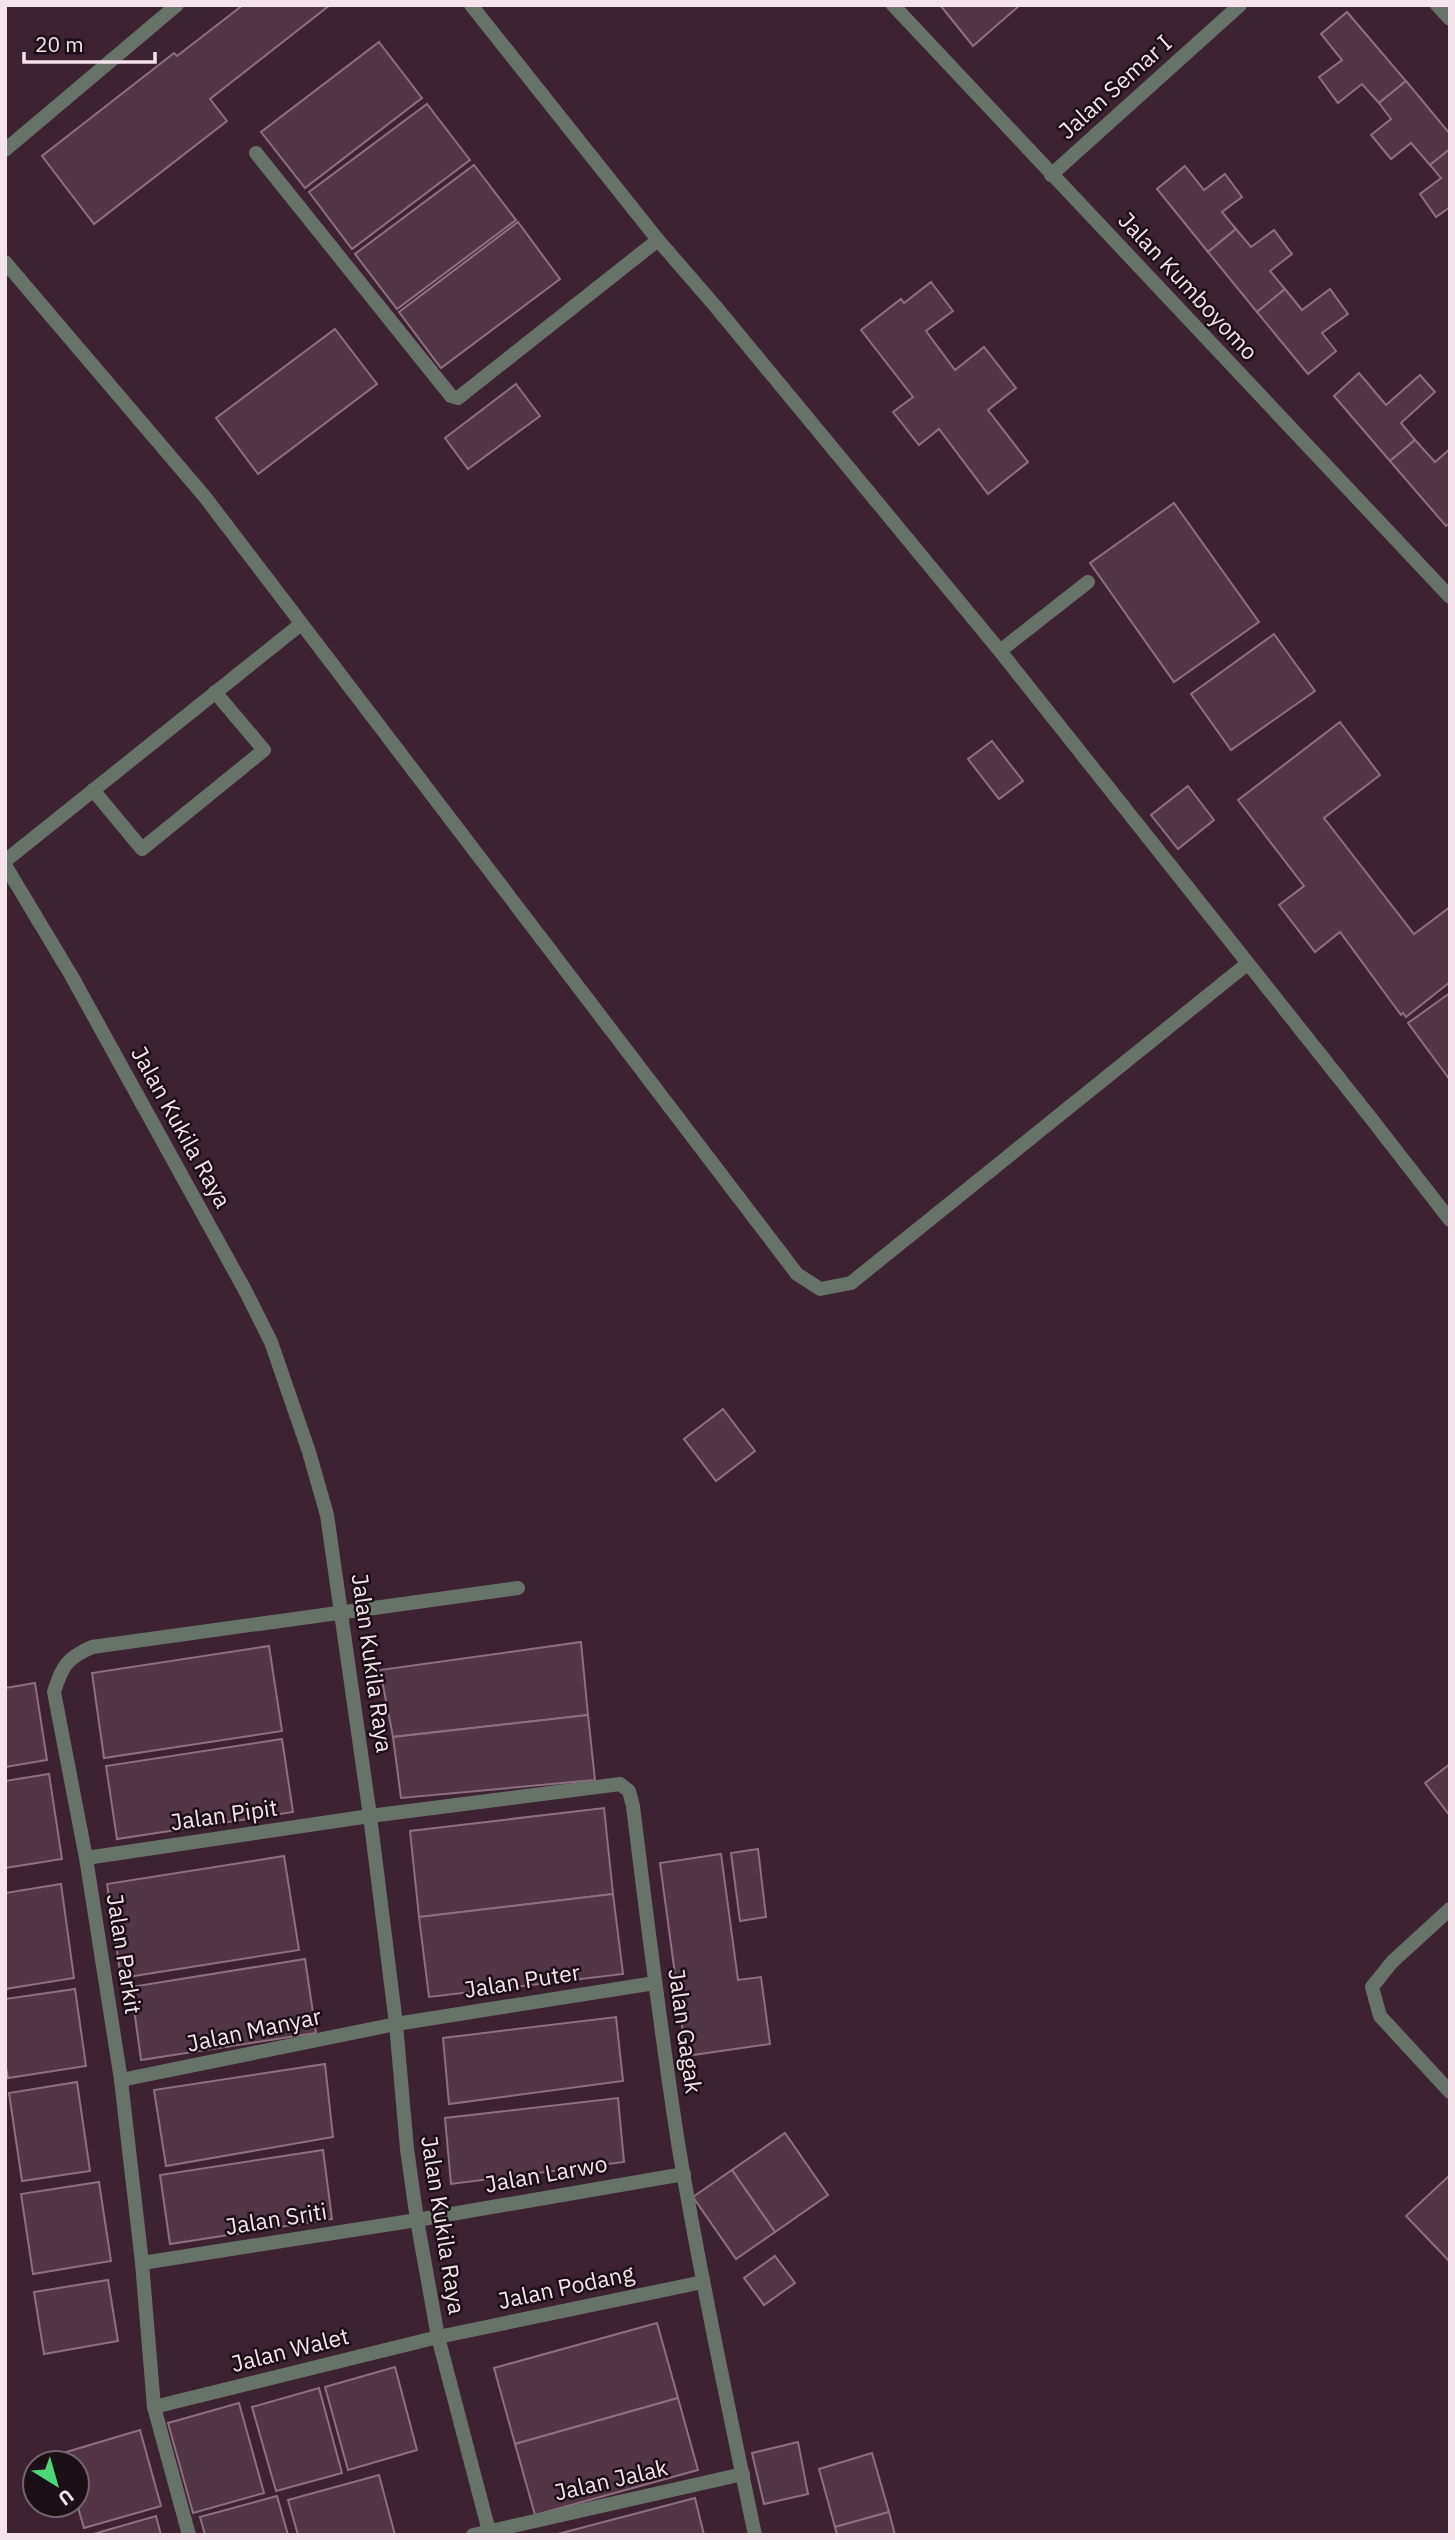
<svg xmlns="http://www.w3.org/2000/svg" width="1455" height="2540" font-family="'IBM Plex Sans',sans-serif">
<rect width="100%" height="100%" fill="#3d2232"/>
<!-- building -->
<g fill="#523646" stroke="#8e6f80" stroke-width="2">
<polygon points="243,5 330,5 210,99 227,121 94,224 42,156 174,53 177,56"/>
<polygon points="940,5 1020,5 973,46"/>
<polygon points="1347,12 1406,81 1379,103 1362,84 1338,103 1319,77 1342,60 1321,34"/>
<polygon points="379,42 422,98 305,188 261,132"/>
<polygon points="1406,81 1450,134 1450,149 1430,165 1411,143 1391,159 1371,135 1391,119 1379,103"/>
<polygon points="427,104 470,160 352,249 309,192"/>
<polygon points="1450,149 1450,207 1436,217 1420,194 1441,178 1430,165"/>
<polygon points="474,165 516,220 397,309 355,254"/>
<polygon points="1185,166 1204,190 1225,174 1242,197 1222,212 1236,229 1208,252 1157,189"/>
<polygon points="518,222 560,279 441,368 399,312"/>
<polygon points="1236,229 1251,247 1274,230 1292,254 1270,271 1285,289 1257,312 1208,252"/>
<polygon points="931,282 953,311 926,331 955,370 984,347 1016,388 988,410 1028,462 988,494 939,429 919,445 893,412 913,397 861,330 901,299 904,303"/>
<polygon points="1285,289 1302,310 1330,289 1348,314 1322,333 1336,351 1308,374 1257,312"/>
<polygon points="335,329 377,384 258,474 216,418"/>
<polygon points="1359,373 1386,405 1420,375 1435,392 1401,423 1415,440 1390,461 1334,396"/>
<polygon points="516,384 540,416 468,469 445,438"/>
<polygon points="1415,440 1435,462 1450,449 1450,523 1446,526 1390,461"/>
<polygon points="1174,503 1259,622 1174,682 1090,563"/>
<polygon points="1274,634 1315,691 1231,750 1191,694"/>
<polygon points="1340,722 1380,775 1324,818 1414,934 1450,907 1450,982 1406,1017 1403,1013 1401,1015 1340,932 1315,952 1279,905 1304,886 1238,800"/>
<polygon points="992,741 1023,781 999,799 968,759"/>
<polygon points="1188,786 1214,820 1178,849 1151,815"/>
<polygon points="1450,993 1450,1080 1408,1023"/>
<polygon points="723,1409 755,1451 716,1481 684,1439"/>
<polygon points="581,1642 588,1715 393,1737 380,1670"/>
<polygon points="269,1646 282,1731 104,1758 92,1673"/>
<polygon points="35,1683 47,1760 5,1767 5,1688"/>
<polygon points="588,1715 595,1780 401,1798 393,1737"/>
<polygon points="282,1739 293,1812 117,1839 106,1766"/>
<polygon points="1450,1764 1450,1816 1425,1783"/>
<polygon points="49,1774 62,1859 5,1868 5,1781"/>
<polygon points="604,1808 613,1894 419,1917 410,1831"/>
<polygon points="758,1849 766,1917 740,1921 731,1853"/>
<polygon points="721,1854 738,1980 761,1977 770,2044 686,2056 660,1863"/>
<polygon points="284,1856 299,1950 121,1978 107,1884"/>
<polygon points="61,1884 74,1978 5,1989 5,1893"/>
<polygon points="613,1894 623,1974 429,1997 419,1917"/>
<polygon points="305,1959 316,2033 141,2060 131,1987"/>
<polygon points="75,1989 86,2066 8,2078 5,2063 5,1999"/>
<polygon points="616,2017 623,2081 449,2104 443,2038"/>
<polygon points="325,2064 333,2137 166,2166 154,2090"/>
<polygon points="77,2082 90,2171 22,2181 9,2093"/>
<polygon points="618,2098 624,2162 451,2184 445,2118"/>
<polygon points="785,2133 828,2195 775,2232 732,2170"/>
<polygon points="323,2150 332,2219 170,2244 160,2175"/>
<polygon points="732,2170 775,2232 736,2259 693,2197"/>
<polygon points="1450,2175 1450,2262 1406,2216"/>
<polygon points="99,2182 111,2261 33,2274 21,2194"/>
<polygon points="775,2256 795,2283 764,2305 744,2278"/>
<polygon points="108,2280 118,2341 44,2354 34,2292"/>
<polygon points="657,2323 678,2398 515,2444 494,2368"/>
<polygon points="395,2367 417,2450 348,2470 325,2387"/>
<polygon points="319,2388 342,2473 276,2491 252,2407"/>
<polygon points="678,2398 698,2470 535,2515 515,2444"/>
<polygon points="239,2403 264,2493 193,2513 168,2423"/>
<polygon points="140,2430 161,2506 84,2528 77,2504 77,2463 66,2463 63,2453"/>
<polygon points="798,2442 808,2494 764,2504 752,2453"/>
<polygon points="872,2453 889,2512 835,2527 819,2469"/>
<polygon points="379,2475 395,2535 298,2535 288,2500"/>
<polygon points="277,2496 288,2535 205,2535 200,2517"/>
<polygon points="695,2498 704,2535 554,2535"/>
<polygon points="889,2512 895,2535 837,2535 835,2527"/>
<polygon points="156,2516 161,2535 90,2535"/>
</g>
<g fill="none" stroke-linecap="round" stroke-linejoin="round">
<!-- service -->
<g stroke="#677369" stroke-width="14">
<polyline points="471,5 658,240 716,307 1000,651 1370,1117 1450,1220"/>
<polyline points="5,150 177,5"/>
<polyline points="256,153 451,396 458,398 658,240"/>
<polyline points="5,262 205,497 797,1274 820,1289 851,1283 1247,964"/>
<polyline points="1000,651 1088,582"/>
<polyline points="93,790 142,849 264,750 215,692"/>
<polyline points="5,861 301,624"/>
<polyline points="1450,1909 1392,1962 1372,1987 1380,2016 1450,2092"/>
</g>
<!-- minor -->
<g stroke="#677369" stroke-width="14">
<polyline points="893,5 1450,597"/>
<polyline points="1437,5 1450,19"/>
<polyline points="1051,175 1240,5"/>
<polyline points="5,865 71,975 246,1292 271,1342 309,1452 327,1515 370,1816 396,2024 407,2149 417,2220 438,2337 490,2535"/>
<path d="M86,1858L370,1816L620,1784L629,1791L633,1806C647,1920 661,2035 679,2149C701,2278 728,2406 755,2535"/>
<polyline points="121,2080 396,2024 655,1983"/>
<polyline points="142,2263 417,2220 684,2174"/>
<polyline points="154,2407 438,2337 703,2282"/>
<path d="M189,2535L154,2407L142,2263L121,2080L86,1858L54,1692C62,1666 67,1658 92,1647L518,1588"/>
<polyline points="473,2535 743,2474"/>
</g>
</g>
<g text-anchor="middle" stroke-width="5" stroke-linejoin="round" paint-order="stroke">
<!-- street labels -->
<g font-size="23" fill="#f5e3ec" stroke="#1c1017">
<text transform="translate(1115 87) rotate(-42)" y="8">Jalan Semar I</text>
<text transform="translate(1188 286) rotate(47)" y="8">Jalan Kumboyomo</text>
<text transform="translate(181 1127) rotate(61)" y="8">Jalan Kukila Raya</text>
<text transform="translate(372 1663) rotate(82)" y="8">Jalan Kukila Raya</text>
<text transform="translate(224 1815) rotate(-8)" y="8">Jalan Pipit</text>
<text transform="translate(124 1954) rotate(81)" y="8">Jalan Parkit</text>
<text transform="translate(522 1981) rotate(-9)" y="8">Jalan Puter</text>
<text transform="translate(254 2030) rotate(-12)" y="8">Jalan Manyar</text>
<text transform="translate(685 2031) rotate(82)" y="8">Jalan Gagak</text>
<text transform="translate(546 2174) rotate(-10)" y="8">Jalan Larwo</text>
<text transform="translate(276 2219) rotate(-9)" y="8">Jalan Sriti</text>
<text transform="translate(443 2225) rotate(81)" y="8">Jalan Kukila Raya</text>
<text transform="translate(566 2287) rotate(-12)" y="8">Jalan Podang</text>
<text transform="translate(290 2350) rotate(-14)" y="8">Jalan Walet</text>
<text transform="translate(611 2480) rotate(-13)" y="8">Jalan Jalak</text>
</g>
</g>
<!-- border -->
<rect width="1455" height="2540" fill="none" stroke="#f5e3ec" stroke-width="14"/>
<!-- north arrow -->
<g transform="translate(56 2484) rotate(143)"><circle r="33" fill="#1c1017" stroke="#73646c" stroke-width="2"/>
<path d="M0-5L12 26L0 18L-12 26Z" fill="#4bd677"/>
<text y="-10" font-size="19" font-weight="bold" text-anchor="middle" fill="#f5e3ec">U</text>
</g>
<!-- scale -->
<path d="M24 52v10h131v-10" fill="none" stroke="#f5e3ec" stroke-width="3.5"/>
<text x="35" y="52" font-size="21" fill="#f5e3ec" stroke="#1c1017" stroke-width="5" paint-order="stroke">20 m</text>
</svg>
